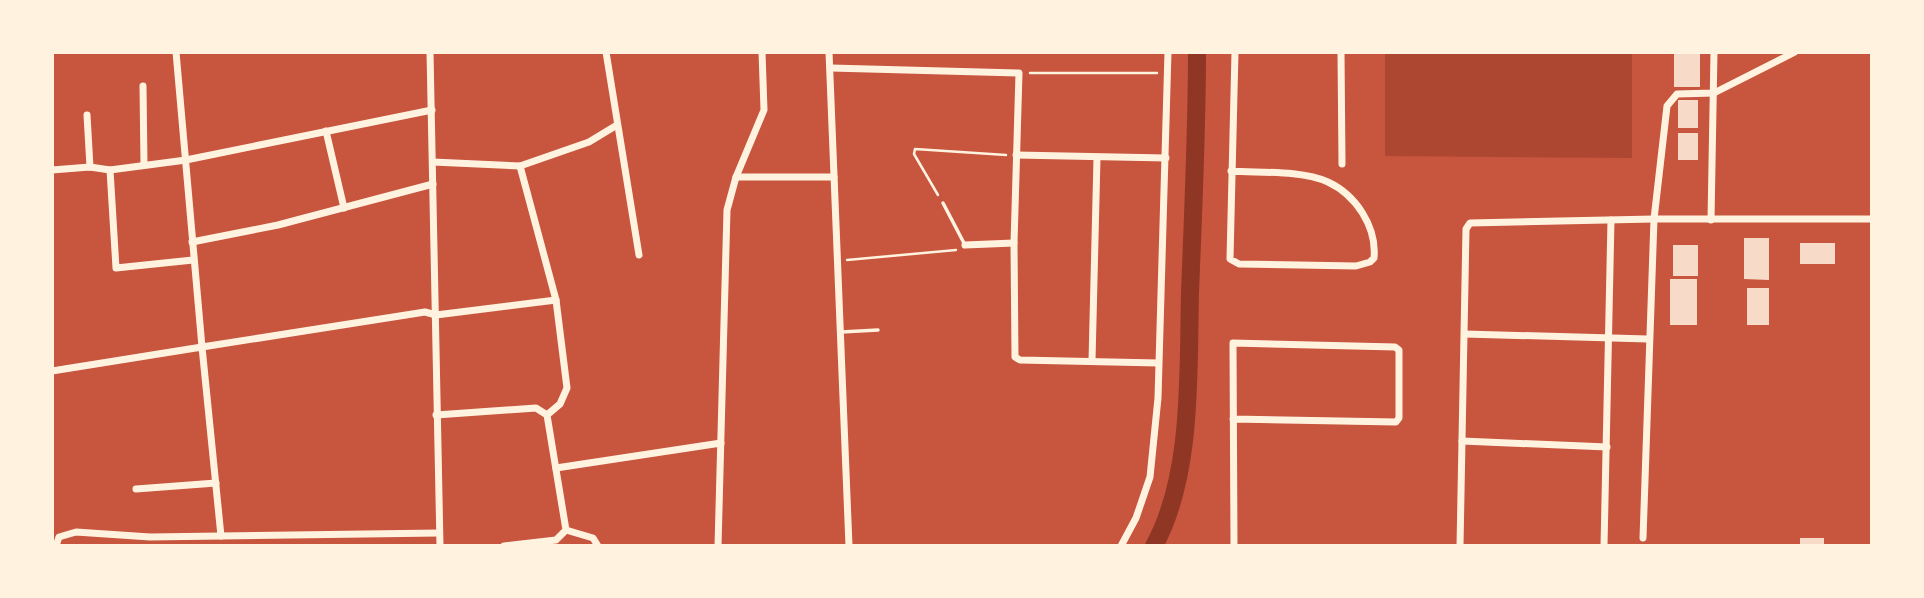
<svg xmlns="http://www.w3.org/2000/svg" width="1924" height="598" font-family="'PT Sans Narrow',sans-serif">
<rect width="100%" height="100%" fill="#c8553d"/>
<!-- green -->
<polygon fill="#ae4732" points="1385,53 1632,53 1632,158 1385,156"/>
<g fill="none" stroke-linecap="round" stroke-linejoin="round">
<!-- canal -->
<path stroke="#8f3625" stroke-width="18" d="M1154,546C1193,475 1188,373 1190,293C1193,213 1197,133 1197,52"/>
</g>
<!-- building -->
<g fill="#f7dbc8">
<rect x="1674" y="52" width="26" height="35"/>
<rect x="1678" y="100" width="20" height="28"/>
<rect x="1678" y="133" width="20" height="27"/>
<polygon points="1744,238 1769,238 1769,280 1744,279"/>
<rect x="1800" y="243" width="35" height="21"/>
<rect x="1673" y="245" width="25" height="31"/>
<rect x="1670" y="279" width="27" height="46"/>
<rect x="1747" y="288" width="22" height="37"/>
<rect x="1800" y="538" width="24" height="8"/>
</g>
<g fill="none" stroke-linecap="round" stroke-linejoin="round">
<!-- path -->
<g stroke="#fff3e0" stroke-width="2.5">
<polyline points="1030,73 1157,73"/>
<polyline points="938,195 914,154 915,149 1006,155"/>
<polyline points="847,260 956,250"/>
</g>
<!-- service -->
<g stroke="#fff3e0" stroke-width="3.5">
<polyline points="943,203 965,245"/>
<polyline points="841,332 878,330"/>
</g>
<!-- minor -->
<g stroke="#fff3e0" stroke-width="7">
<polyline points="176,52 202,347 425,312 436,315 556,300"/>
<polyline points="430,52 440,546"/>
<polyline points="606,52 639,255"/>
<polyline points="829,52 849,546"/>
<polyline points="1341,52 1342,164"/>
<polyline points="831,68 1019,73 1014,243 1015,357 1020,360 1158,363"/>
<polyline points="143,86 144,165"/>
<polyline points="87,115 90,167"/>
<polyline points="326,131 344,208"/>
<polyline points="1016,155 1166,158"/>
<polyline points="433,162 520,166 589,142 617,125"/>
<polyline points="520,166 556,300 567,388 560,404 547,415"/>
<polyline points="52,170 90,167 110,170 186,160 432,110"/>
<polyline points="110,170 116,268 193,260"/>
<path d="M1231,171C1260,173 1301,170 1328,182C1356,195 1377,227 1374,258L1370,262L1356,266L1239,264L1230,259L1235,52"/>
<polyline points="736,177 834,177"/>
<polyline points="1711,220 1714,52"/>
<polyline points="192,242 278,225 433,184"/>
<polyline points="965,245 1014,243"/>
<polyline points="1465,334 1648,339"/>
<polyline points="1092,361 1097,158"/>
<polyline points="52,371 202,347 221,536"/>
<polyline points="436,415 536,408 547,415 566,530 556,540 504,546"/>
<polyline points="1233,419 1396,422 1399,418 1399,350 1395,347 1233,343 1234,546"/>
<polyline points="1462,441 1607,447"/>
<polyline points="556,468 721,443"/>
<polyline points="136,489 216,483"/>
<polyline points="566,530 593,538 598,546"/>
<polyline points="1643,538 1654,219 1667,106 1677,94 1714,93 1795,52"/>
<polyline points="56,546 59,537 76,532 150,537 439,533"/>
<polyline points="718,546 727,210 736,177 764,110 762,52"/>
<polyline points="1121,546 1136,518 1150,477 1158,398 1168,52"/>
<polyline points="1460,546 1466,229 1470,223 1654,219 1871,219"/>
<polyline points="1604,546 1611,220"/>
</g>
</g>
<!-- border -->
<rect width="1924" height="598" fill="none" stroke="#fff3e0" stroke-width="108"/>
</svg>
